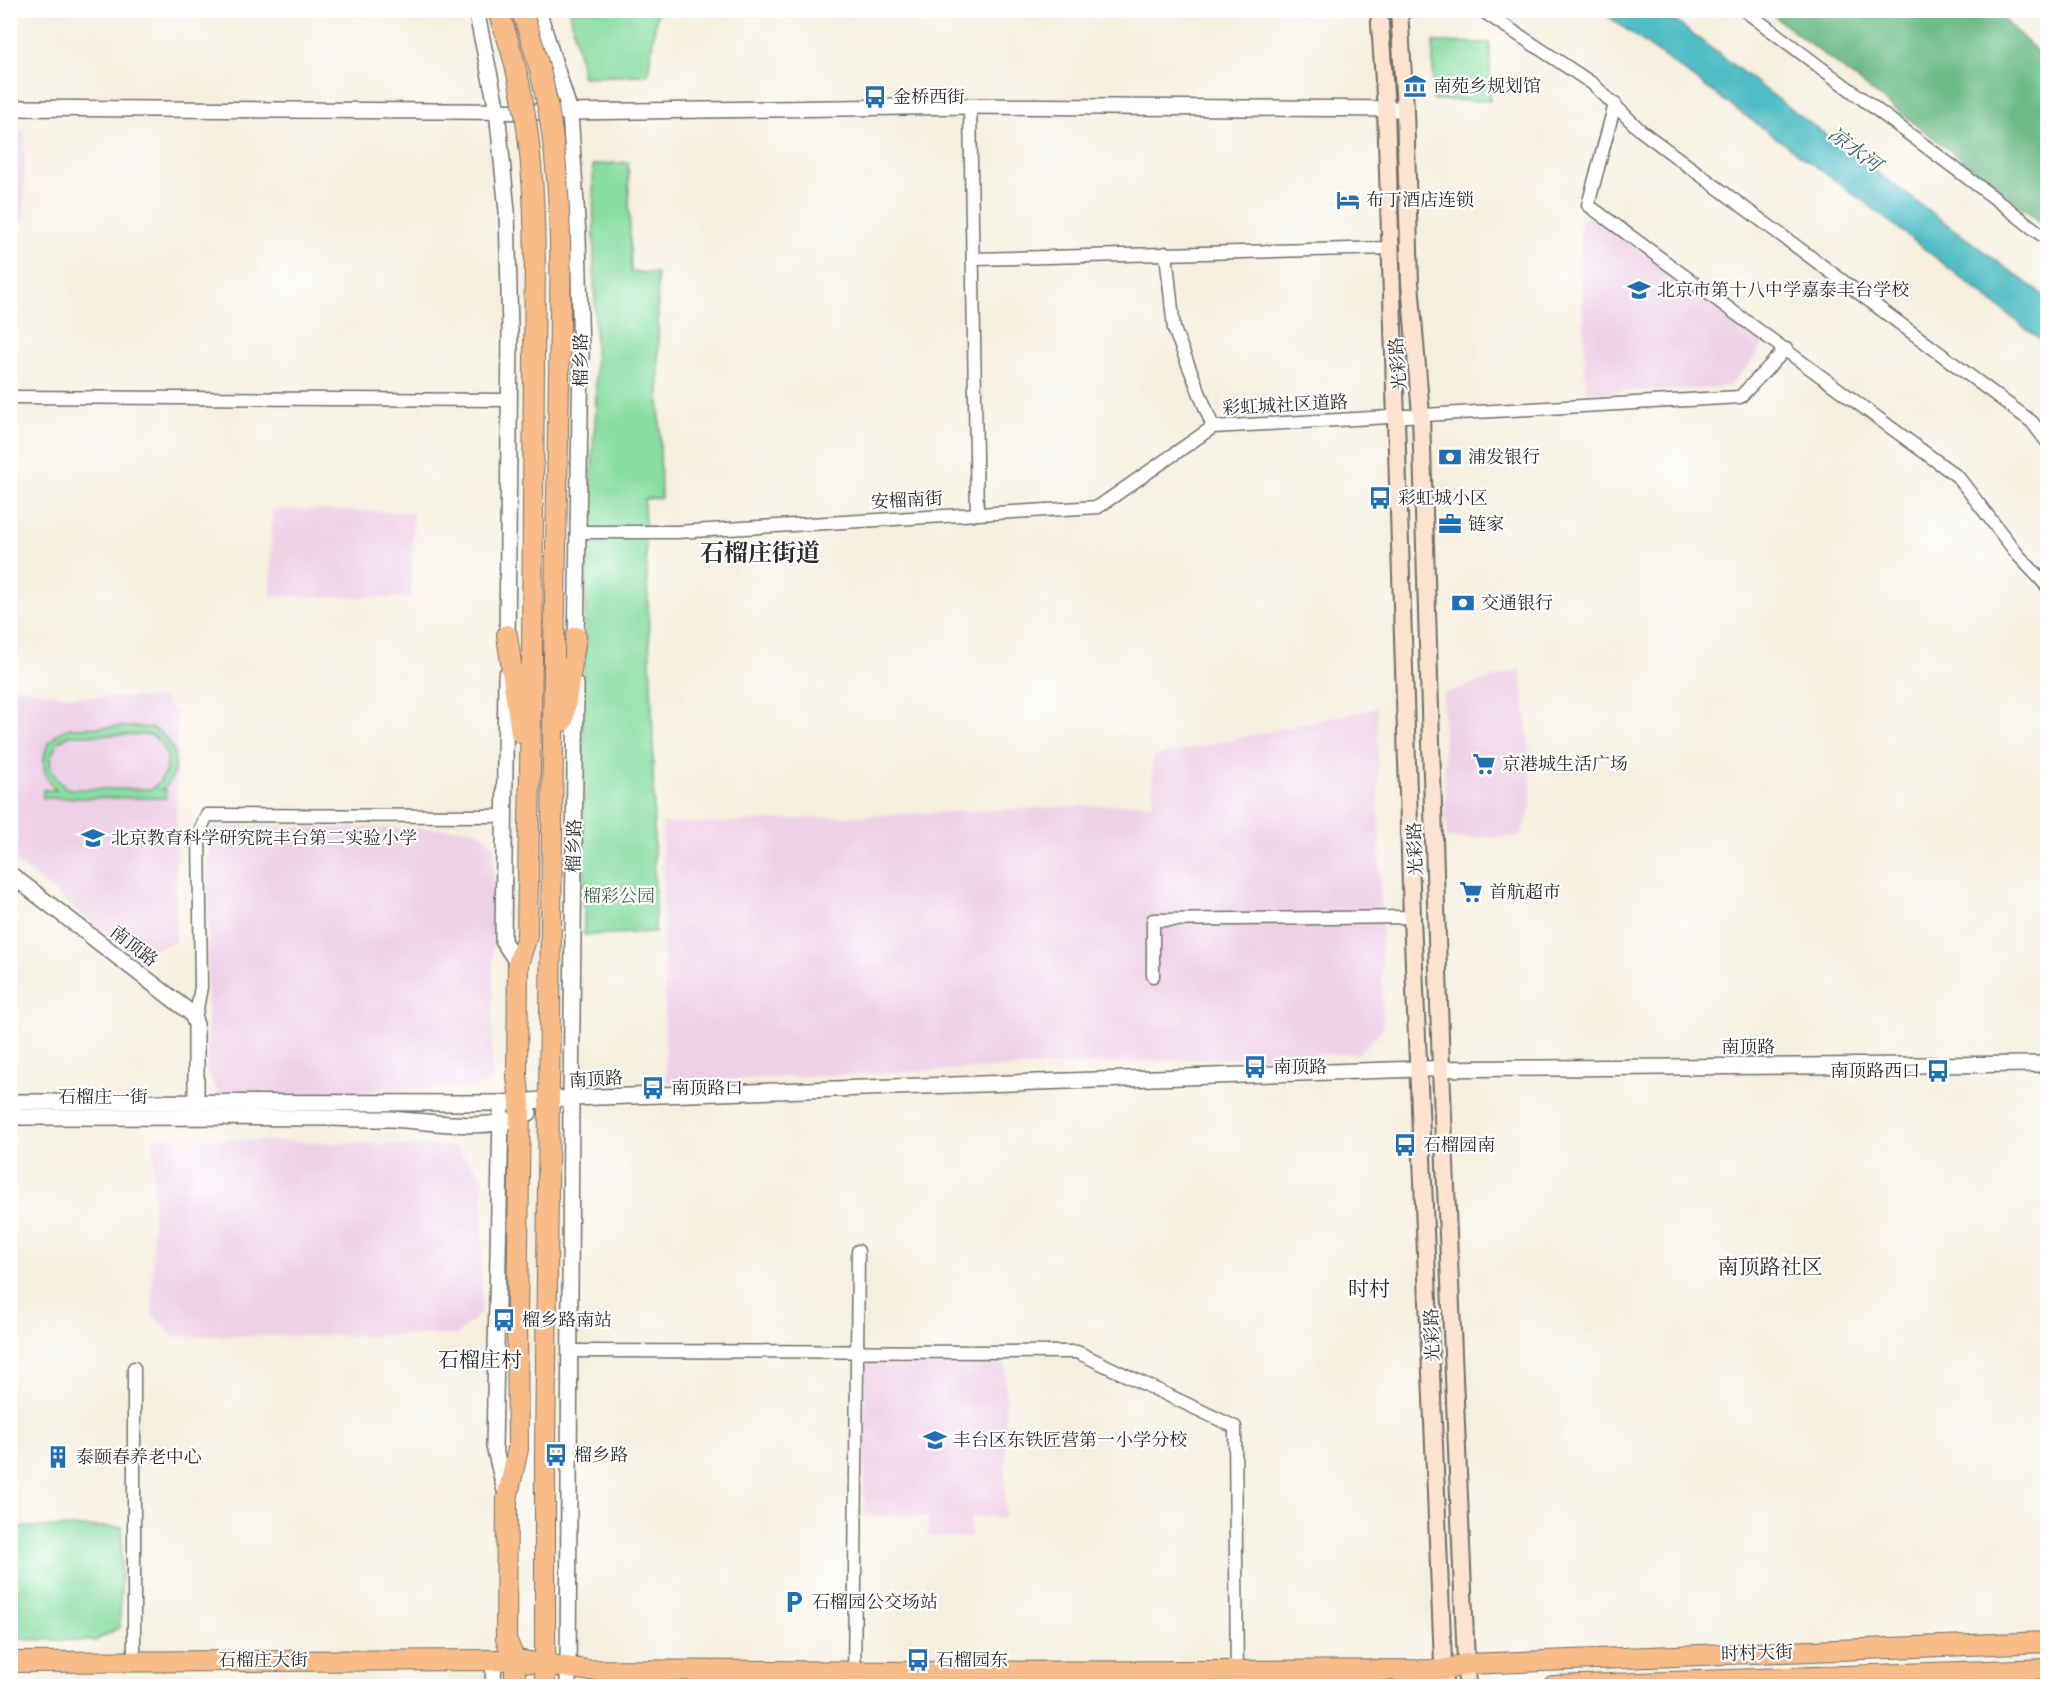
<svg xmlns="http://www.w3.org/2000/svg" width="2058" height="1697" font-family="'Gentium Book Plus','Noto Serif SC',serif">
<rect width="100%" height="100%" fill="#fff"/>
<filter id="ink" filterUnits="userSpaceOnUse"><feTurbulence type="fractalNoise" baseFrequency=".0167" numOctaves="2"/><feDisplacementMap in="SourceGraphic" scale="12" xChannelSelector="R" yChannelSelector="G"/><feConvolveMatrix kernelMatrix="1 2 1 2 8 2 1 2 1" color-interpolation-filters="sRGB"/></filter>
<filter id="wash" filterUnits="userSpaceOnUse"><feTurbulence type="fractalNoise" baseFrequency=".008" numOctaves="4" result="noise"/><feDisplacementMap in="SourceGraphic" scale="24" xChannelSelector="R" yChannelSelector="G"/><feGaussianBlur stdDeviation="1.35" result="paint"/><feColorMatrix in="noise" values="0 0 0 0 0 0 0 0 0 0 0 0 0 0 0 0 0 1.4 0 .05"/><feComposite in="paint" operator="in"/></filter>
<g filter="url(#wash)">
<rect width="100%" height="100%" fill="#f5efde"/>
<!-- built -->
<g fill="#eed0e7">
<polygon points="11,131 25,131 24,222 11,222"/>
<polygon points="1586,217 1594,219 1767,340 1744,371 1729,386 1700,389 1586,393 1580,240 1580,223"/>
<polygon points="272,509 413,512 411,598 271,596"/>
<polygon points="1521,669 1530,755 1531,808 1522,832 1518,837 1446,838 1443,694"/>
<polygon points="10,686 67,696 162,698 177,714 176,942 134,955 11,858"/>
<polygon points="1377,708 1383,1029 1359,1053 666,1082 662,823 708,823 1153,803 1152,757"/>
<polygon points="209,826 472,829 485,835 494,847 492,1077 489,1083 471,1089 380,1089 360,1095 219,1094 207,1072"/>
<polygon points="154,1137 456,1147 484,1178 481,1312 457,1335 174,1336 152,1314"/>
<polygon points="865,1363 1006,1365 1005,1517 971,1517 971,1538 928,1537 928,1517 864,1516"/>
</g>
<!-- green -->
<g fill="#87dda1" stroke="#598466" stroke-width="1.5" fill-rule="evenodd">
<polygon points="570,11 657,11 648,75 583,77"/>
<polygon points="1433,42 1490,43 1490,101 1433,100"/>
<polygon points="628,162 631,272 657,273 661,498 644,499 653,738 655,932 584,935 583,704 588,513 596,409 593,165"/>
<path d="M70,728C86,728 143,724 154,729C166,734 175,749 175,763C175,773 170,785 161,790H166V798H43V790H56C35,770 42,736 70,728ZM69,735H151C173,748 172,775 151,789H69L63,786L51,771L50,758L58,742Z"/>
<polygon points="11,1527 122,1527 120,1627 95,1641 11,1639"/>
</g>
<!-- forest -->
<polygon fill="#6dbc87" stroke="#4c7459" stroke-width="1.5" points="1767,11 1995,11 2047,61 2047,228 1999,188"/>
<!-- water -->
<polygon fill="#4fbdc5" stroke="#3d7478" stroke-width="1.5" points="1601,11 1662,11 1787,106 2047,298 2047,345 1866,203"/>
</g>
<g filter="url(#ink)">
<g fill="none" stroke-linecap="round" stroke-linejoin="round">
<!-- minor casing -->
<g stroke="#72706a" stroke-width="15">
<g id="minor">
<polyline points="1481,10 1593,84 1640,130 2032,422 2048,443"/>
<polyline points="1744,10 1997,200 2048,240"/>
<polyline points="1615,104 1588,205 1958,477 2018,555 2048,587"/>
<polyline points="970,106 977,514"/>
<polyline points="1166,253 1174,329 1213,427 1740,397 1786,349"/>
<polyline points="973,259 1391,248"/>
<polyline points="10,397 510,400"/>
<polyline points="578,532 676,532 1098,507 1213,427"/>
<polyline points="1153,976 1153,920 1412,917"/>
<polyline points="195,1020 201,987 199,833 207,815 504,816"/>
<polyline points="570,1351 1077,1352 1235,1427 1237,1686"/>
<polyline points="134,1662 134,1368"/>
<polyline points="854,1686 858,1251"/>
<polyline points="1993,1686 1997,1671"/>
</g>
</g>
<!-- tertiary casing -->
<g stroke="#72706a" stroke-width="18">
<g id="tertiary">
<polyline points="476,10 497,110 507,211 510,330 507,645"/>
<polyline points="538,10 570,112 578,236 581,355 576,646"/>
<polyline points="10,108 570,112 970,106 1405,109"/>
<polyline points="506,675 503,941 518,964"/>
<polyline points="10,874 191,1013 196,1024 196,1111"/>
<polyline points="10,1102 501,1103 571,1098 1419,1069 2048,1064"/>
<polyline points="501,1112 494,1446 506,1495"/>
<path d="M10,1117C119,1117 226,1117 334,1118C353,1119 371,1119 389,1119C432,1121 490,1134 529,1113"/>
<polyline points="493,1686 494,1660"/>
<polyline points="568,1686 571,1098 576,685"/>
</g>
</g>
<!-- secondary casing -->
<g stroke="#72706a" stroke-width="20">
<g id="secondary">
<polyline points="1379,10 1386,109 1412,917 1444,1686"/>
<polyline points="1399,10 1405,109 1410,283 1421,415 1441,1069 1467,1686"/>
</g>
</g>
<!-- primary casing -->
<g stroke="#72706a" stroke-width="22">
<g id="primary">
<polyline points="507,635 521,733"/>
<polyline points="563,721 576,637"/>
<polyline points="10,1662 515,1660 586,1670 919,1672 1444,1670 1466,1664 2048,1642"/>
<polyline points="515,1686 515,1660 506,1639 507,1499 518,1449 517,1317 520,1102 517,1076 518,964 527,936 532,657"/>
<polyline points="545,1686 545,1453 554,658"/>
<polyline points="1553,1686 2048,1669"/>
</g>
</g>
<!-- minor -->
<use href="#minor" stroke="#fff" stroke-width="12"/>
<!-- tertiary -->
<use href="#tertiary" stroke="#fff" stroke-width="15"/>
<!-- secondary -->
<use href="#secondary" stroke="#fde4d0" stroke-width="16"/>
<!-- primary -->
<use href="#primary" stroke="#f9bc89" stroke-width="20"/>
<!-- trunk-bridge casing -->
<g stroke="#72706a" stroke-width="22" stroke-linecap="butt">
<g id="trunk-bridge">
<path d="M497,10C541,116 535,249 534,361C534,459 533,558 532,657"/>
<path d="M521,10C567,128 561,256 559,380C557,472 556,565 554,658"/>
</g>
</g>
<!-- trunk-bridge -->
<use href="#trunk-bridge" stroke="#f9bc89" stroke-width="20"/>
</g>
</g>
<!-- icons -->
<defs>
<g id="museum-bare" transform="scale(1.8)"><path d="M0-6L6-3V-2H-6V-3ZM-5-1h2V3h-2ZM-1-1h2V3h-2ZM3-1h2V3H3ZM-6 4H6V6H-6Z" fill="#1f6fb2" stroke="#fff" stroke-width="2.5" paint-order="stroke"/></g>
<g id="bus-bare" transform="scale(1.8)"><path d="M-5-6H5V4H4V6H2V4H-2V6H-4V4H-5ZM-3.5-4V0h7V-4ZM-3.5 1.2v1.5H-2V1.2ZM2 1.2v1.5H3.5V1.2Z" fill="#1f6fb2" stroke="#fff" stroke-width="2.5" paint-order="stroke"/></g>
<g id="hotel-bare" transform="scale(1.8)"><path d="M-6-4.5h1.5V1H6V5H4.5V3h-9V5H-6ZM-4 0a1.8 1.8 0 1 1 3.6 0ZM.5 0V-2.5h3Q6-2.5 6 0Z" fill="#1f6fb2" stroke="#fff" stroke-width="2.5" paint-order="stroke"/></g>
<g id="school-bare" transform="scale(1.8)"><path d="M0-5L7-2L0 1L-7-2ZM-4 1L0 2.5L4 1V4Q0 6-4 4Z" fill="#1f6fb2" stroke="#fff" stroke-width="2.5" paint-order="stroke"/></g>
<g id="bank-bare" transform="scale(1.8)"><path d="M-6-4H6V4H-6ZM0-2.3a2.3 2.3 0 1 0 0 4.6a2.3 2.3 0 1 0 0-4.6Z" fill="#1f6fb2" stroke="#fff" stroke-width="2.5" paint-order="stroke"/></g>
<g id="office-bare" transform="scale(1.8)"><path d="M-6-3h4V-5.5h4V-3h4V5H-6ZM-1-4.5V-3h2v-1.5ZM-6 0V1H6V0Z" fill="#1f6fb2" stroke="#fff" stroke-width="2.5" paint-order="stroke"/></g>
<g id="supermarket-bare" transform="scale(1.8)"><path d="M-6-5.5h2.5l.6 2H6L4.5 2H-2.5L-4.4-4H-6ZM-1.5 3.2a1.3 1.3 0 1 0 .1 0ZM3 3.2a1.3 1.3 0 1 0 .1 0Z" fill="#1f6fb2" stroke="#fff" stroke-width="2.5" paint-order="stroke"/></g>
<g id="building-bare" transform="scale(1.8)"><path d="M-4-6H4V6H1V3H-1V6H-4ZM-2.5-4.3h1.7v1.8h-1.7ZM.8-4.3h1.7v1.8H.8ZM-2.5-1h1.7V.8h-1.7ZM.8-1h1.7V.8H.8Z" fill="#1f6fb2" stroke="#fff" stroke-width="2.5" paint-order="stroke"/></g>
<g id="parking-bare" transform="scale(1.8)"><path d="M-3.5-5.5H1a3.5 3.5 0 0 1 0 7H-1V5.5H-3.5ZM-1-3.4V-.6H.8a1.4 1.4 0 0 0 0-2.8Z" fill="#1f6fb2" stroke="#fff" stroke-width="2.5" paint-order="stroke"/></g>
</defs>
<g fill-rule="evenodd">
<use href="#museum-bare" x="1415" y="86"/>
<use href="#bus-bare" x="875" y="97"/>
<use href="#hotel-bare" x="1348" y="200"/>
<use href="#school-bare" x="1639" y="290"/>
<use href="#bank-bare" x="1450" y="457"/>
<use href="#bus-bare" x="1380" y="498"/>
<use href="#office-bare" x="1450" y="524"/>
<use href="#bank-bare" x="1463" y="603"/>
<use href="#supermarket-bare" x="1484" y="764"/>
<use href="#school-bare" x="93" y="838"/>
<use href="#supermarket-bare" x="1471" y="892"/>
<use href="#bus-bare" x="1255" y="1067"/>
<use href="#bus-bare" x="1938" y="1071"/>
<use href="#bus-bare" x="653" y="1088"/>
<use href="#bus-bare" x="1405" y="1145"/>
<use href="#bus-bare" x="504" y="1320"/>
<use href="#school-bare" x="935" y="1440"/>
<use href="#bus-bare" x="556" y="1455"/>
<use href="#building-bare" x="58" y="1457"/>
<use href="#parking-bare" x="794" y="1602"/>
<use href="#bus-bare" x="918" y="1660"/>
</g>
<g text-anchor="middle" stroke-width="4.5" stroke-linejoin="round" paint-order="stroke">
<!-- poi labels -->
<g font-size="18" fill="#2b2b2b" stroke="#fff" text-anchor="start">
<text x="1433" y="92">南苑乡规划馆</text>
<text x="893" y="103">金桥西街</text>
<text x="1366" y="206">布丁酒店连锁</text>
<text x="1657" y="296">北京市第十八中学嘉泰丰台学校</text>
<text x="1468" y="463">浦发银行</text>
<text x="1398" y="504">彩虹城小区</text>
<text x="1468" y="530">链家</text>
<text x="1481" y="609">交通银行</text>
<text x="1502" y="770">京港城生活广场</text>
<text x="111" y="844">北京教育科学研究院丰台第二实验小学</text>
<text x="1489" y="898">首航超市</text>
<text x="1273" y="1073">南顶路</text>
<text x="1920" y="1077" text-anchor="end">南顶路西口</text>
<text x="671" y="1094">南顶路口</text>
<text x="1423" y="1151">石榴园南</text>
<text x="522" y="1326">榴乡路南站</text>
<text x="953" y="1446">丰台区东铁匠营第一小学分校</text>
<text x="574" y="1461">榴乡路</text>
<text x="76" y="1463">泰颐春养老中心</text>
<text x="812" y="1608">石榴园公交场站</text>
<text x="936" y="1666">石榴园东</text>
</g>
<!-- street labels -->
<g font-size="18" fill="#2b2b2b" stroke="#fff">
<text transform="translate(581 360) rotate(-90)" y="6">榴乡路</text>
<text transform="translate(1398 364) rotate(-95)" y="6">光彩路</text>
<text transform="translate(1285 405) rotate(-3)" y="6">彩虹城社区道路</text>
<text transform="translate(907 500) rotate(-3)" y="6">安榴南街</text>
<text transform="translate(574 846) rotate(-89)" y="6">榴乡路</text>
<text transform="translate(1415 849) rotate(-92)" y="6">光彩路</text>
<text transform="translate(134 946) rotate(38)" y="6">南顶路</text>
<text x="1748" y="1053">南顶路</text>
<text transform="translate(596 1079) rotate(-3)" y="6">南顶路</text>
<text x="103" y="1103">石榴庄一街</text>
<text transform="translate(1432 1335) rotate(-92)" y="6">光彩路</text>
<text transform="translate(1757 1653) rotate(-2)" y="6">时村大街</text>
<text x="263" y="1666">石榴庄大街</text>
</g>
<!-- park labels -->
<g font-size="18" fill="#47604e" stroke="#fff">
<text x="619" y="902">榴彩公园</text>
</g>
<!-- water labels -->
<g font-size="20" font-style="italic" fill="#385e61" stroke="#fff">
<text transform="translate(1855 149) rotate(37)" y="7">凉水河</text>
</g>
<!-- quarter labels -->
<g font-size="21" fill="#2b2b2b" stroke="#fff">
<text x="1770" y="1274">南顶路社区</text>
<text x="1369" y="1296">时村</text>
<text x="480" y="1367">石榴庄村</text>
</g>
<!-- district labels -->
<g font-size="24" font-weight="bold" fill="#2b2b2b" stroke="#fff">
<text x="760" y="561">石榴庄街道</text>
</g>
</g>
<!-- margin -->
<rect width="2058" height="1697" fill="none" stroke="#fff" stroke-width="36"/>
</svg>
